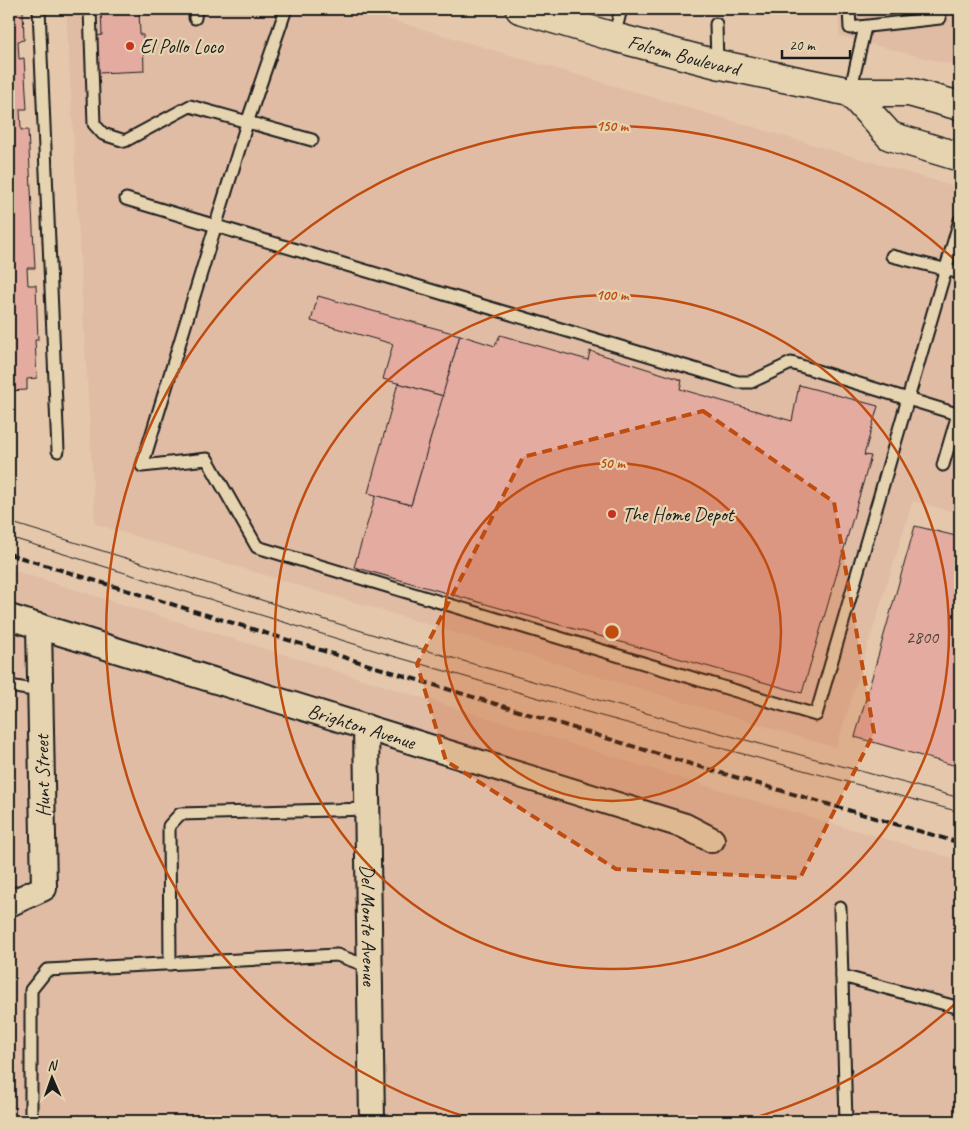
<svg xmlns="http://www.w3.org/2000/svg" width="969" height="1130" font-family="Caveat,sans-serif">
<rect width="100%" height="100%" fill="#e5c8ac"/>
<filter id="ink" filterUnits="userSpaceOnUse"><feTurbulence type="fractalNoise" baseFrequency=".02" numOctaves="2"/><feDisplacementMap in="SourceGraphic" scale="10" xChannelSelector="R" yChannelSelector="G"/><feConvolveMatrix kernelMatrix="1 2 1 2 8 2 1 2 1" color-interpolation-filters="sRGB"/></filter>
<g filter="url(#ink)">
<!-- built -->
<g fill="#e1bca5">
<polygon points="66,9 355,9 960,188 960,514 913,501 836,748 95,524"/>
<polygon points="838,9 960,9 960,67 839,36"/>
<polygon points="9,569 768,805 960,860 960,1121 9,1121"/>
</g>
<!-- building -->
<g fill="#e4aba0" stroke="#1c1c1c">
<polygon points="9,9 23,9 24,40 18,41 19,59 24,58 27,109 20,109 21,130 28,130 35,268 27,268 28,285 36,285 38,340 35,340 37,378 27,379 27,390 9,391"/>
<polygon points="101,9 139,9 140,35 143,35 144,71 98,73 97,36 102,35"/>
<polygon points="318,296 460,335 443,396 383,379 393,344 311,321"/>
<polygon points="460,335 495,346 500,335 588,360 590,351 682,380 680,389 792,421 799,385 878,406 864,455 871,456 802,693 354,567 376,495 411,505"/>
<polygon points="398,383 443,396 411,505 368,493"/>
<polygon points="915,526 960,537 960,767 855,737"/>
</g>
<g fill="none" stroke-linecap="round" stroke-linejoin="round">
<!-- lane casing -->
<g stroke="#1c1c1c" stroke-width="15">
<g id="lane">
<polyline points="39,9 58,451"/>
<polyline points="90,9 94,124 103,134 125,141 190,106 312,140"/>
<polyline points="286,9 247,123 142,466 207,459 257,547 816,715 960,220"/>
<polyline points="849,9 850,28 940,18"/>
<polyline points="195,18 196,9"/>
<polyline points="716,24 717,64"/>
<polyline points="614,37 621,9"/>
<polyline points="850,92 865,27"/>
<polyline points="126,199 738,382 751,382 791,363 960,415"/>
<polyline points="892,256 960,273"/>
<polyline points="943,465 958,414"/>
<polyline points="9,686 40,691"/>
<polyline points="840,908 846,1121"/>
<polyline points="170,964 169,826 180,814 368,809"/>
<polyline points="842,976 960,1008"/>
<polyline points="31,1121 31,990 47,970 337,955 370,967"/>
</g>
</g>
<!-- street casing -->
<g stroke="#1c1c1c" stroke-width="28">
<g id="street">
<path id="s1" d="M9,617L685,826L712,840"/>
<path id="s2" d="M366,727L372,1121"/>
<polyline points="9,904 44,888 39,626"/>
</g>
</g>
<!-- primary casing -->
<g stroke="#1c1c1c" stroke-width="31">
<g id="primary">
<path id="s3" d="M520,9L614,37L717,64L850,92H909L960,106"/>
<polyline points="850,92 890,136 960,157"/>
</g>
</g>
<!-- lane -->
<use href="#lane" stroke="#e6d4b1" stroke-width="11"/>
<!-- street -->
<use href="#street" stroke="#e6d4b1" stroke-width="24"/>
<!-- primary -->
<use href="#primary" stroke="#e6d4b1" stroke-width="28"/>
<!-- tram -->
<g stroke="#1c1c1c" stroke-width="1">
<polyline points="9,522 394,641 605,702 960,798"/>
<polyline points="9,537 393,656 601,716 960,812"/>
</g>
<!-- rail -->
<polyline stroke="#1c1c1c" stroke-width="4" stroke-dasharray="8 4" stroke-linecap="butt" points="9,554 684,762 960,843"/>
</g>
</g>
<!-- marked area -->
<path fill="#bf4d0f" fill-opacity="0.2" stroke="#bf4d0f" stroke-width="4" stroke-dasharray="10 6" stroke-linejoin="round" d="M703,411L834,502L874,733L800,878L616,869L446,761L417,664L523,457Z"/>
<!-- distance rings -->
<circle cx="612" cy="632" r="169" fill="#bf4d0f" fill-opacity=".12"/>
<g fill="none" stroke="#bf4d0f" stroke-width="2.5">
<circle cx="612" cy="632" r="169"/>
<circle cx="612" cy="632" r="337"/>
<path d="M957 1002A506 506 0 0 1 743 1121M481 1121A506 506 0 1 1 957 262"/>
</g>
<!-- markers -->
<g fill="#c8321e" stroke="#e6d4b1" stroke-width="2">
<circle cx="130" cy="46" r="5"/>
<circle cx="612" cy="514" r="5"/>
</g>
<g text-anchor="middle" stroke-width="4.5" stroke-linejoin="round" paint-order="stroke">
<!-- number labels -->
<g font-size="18" fill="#4e403d">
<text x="922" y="643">2800</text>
</g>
<!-- poi labels -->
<g font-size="20" fill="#1c1c1c" stroke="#e6d4b1" text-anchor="start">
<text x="140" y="53">El Pollo Loco</text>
<text x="622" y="521">The Home Depot</text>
</g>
<!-- street labels -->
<g font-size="20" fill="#1c1c1c" stroke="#e6d4b1">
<text dy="7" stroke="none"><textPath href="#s3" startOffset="170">Folsom Boulevard</textPath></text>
<text dy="7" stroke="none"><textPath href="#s1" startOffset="369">Brighton Avenue</textPath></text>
<text transform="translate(42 776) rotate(-91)" y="7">Hunt Street</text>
<text dy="7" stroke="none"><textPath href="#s2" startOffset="198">Del Monte Avenue</textPath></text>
</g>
</g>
<circle cx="612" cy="632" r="8" fill="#bf4d0f" stroke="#e6d4b1" stroke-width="2.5"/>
<g font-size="15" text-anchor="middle" font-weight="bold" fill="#bf4d0f" stroke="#e6d4b1" stroke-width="4.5" stroke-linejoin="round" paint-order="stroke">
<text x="612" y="131">150 m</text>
<text x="612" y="300">100 m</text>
<text x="612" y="468">50 m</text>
</g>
<!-- margin -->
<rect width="969" height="1130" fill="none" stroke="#e6d4b1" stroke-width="30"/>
<rect x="15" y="15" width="939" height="1100" fill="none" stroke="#1c1c1c" stroke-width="2" filter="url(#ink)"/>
<!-- north arrow -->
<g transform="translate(52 1078) rotate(358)" stroke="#e6d4b1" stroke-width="4" paint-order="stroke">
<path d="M0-4L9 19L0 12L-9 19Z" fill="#1c1c1c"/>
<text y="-8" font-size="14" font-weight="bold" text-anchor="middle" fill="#1c1c1c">N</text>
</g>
<!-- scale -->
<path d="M782 50v8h68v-8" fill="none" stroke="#1c1c1c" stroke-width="2.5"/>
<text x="789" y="50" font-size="15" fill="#1c1c1c" stroke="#e6d4b1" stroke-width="4" paint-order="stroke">20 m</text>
</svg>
